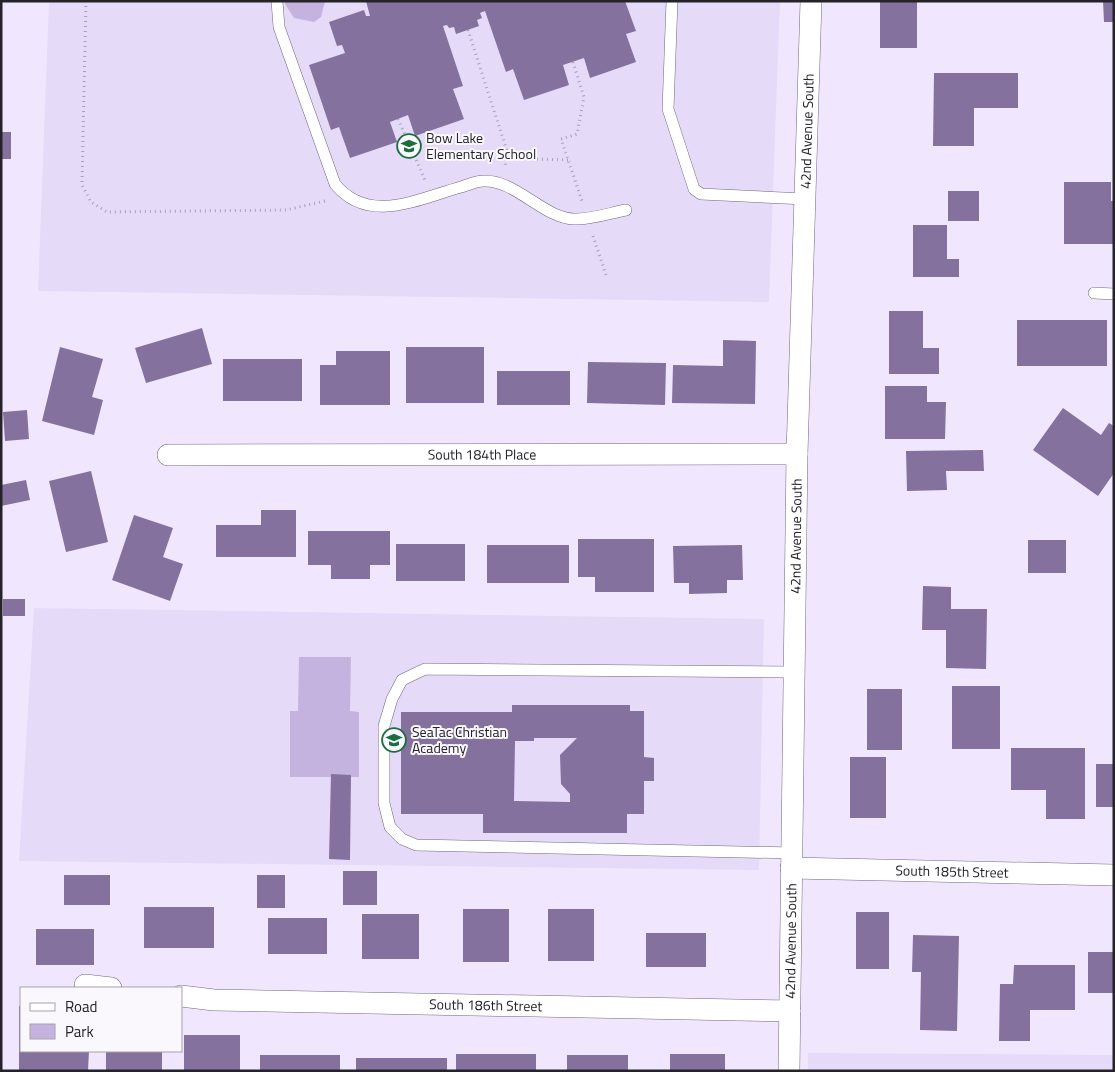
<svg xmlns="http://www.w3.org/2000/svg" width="1115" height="1072" font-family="'Titillium Web',sans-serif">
<rect width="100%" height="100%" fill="#f0e7ff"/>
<!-- built -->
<g fill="#e6daf9">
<polygon points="49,1 780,1 769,302 38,291"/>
<polygon points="34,608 764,619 759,870 19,861"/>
<polygon points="808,1053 1114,1055 1114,1071 808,1071"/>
</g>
<!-- green -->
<g fill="#c5b3df">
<polygon points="286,1 325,1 321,17 314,22 294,18 285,4"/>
<polygon points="299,657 351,657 350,711 359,712 359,777 290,777 290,711 298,711"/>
</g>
<!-- building -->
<g fill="#84719d" fill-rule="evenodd">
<polygon points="366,1 625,1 636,31 626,34 636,62 590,78 584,58 563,65 569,85 524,100 513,69 506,72 485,11 480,13 482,18 477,20 479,26 456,34 454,27 449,28 447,25 443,26 463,86 453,89 464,119 415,136 408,115 390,122 397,142 350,158 339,127 331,130 309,65 345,53 342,45 337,46 329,22 364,10 366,16 370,16"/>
<rect x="880" y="1" width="37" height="47"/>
<polygon points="1103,1 1114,1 1114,22 1104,22"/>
<polygon points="934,73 1018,73 1018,108 974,108 974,146 933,146"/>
<rect x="1" y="132" width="10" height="27"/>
<polygon points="1064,182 1111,182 1111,201 1114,201 1114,244 1064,244"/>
<rect x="948" y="191" width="31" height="30"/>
<polygon points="913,225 947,225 947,259 959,259 959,277 913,277"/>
<polygon points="889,311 923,311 923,348 939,348 939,374 889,374"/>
<rect x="1017" y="320" width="90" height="46"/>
<polygon points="202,328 212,364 146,383 135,348"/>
<polygon points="723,340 756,341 755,404 672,403 673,365 723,366"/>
<polygon points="60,347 103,359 92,397 103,400 94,435 42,421"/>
<rect x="406" y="347" width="78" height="56"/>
<polygon points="336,351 390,351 390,405 320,405 320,365 336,365"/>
<rect x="223" y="359" width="79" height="42"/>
<polygon points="588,362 666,363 665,405 587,403"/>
<rect x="497" y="371" width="73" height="34"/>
<polygon points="885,386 927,386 927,402 946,402 945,439 885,439"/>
<polygon points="1063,408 1101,435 1109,423 1114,426 1114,473 1098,496 1033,450"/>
<polygon points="27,410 29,439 5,441 3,412"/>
<polygon points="983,450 984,471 946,471 947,490 907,491 906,451"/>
<polygon points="91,471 108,542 66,552 49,481"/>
<polygon points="26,480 30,500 1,506 1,485"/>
<polygon points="261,510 296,510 296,557 216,557 216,525 261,525"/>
<polygon points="134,515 173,528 163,557 183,564 170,601 112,580"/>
<polygon points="308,531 390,531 390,565 370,565 370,579 331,579 331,565 308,565"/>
<polygon points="578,539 654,539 654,592 595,592 595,577 578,577"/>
<rect x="1028" y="540" width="38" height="33"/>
<rect x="396" y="544" width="69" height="37"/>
<rect x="487" y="545" width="82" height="38"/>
<polygon points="742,545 743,580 727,580 727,593 689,594 689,583 674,583 673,546"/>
<polygon points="923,586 951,587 951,609 987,609 986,669 946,668 946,630 922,630"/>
<rect x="3" y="599" width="22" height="17"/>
<rect x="952" y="686" width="48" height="63"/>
<rect x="867" y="689" width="35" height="61"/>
<path d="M512,705H630V711H644V757L654,758V781H644V814H627V833H483V814H401V712H512ZM534,738H577L560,755L561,784L570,794V802L514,801L515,741H534Z"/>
<polygon points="1011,748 1085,748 1085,819 1046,819 1046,790 1011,790"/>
<rect x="850" y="757" width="36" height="61"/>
<rect x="1096" y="764" width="18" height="43"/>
<polygon points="331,774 351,775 350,860 329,859"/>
<rect x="343" y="871" width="34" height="34"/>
<rect x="64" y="875" width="46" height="30"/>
<rect x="257" y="875" width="28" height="33"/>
<rect x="144" y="907" width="70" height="41"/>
<rect x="463" y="909" width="46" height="53"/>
<rect x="548" y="909" width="46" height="52"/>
<rect x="856" y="912" width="33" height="57"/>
<rect x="362" y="914" width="57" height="45"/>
<rect x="268" y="918" width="59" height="36"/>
<rect x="36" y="929" width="58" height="36"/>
<rect x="646" y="933" width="60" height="34"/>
<polygon points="913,935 959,936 957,1031 920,1030 921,972 912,972"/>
<rect x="1088" y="952" width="26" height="41"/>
<polygon points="1014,965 1075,965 1075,1010 1030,1010 1030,1041 999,1041 1000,984 1013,984"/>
<polygon points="19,1006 21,1006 21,1051 89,1051 88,1071 19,1071"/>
<rect x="184" y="1035" width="56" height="36"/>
<rect x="106" y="1051" width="56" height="20"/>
<rect x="456" y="1054" width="80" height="17"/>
<rect x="670" y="1054" width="55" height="17"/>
<rect x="260" y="1055" width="80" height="16"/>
<rect x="567" y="1055" width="61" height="16"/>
<rect x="356" y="1058" width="91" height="13"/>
</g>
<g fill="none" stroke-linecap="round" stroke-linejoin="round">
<!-- lane casing -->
<g stroke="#70687d" stroke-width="12">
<g id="lane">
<path d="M277,1L279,27L335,184C368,225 418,199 461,187C468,185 476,181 483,181C515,179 543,218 574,219C590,220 610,213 626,210"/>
<polyline points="672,1 668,109 694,189 701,194 805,199"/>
<polyline points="1094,293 1114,294"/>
<polyline points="792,853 416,845 402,839 390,827 384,803 384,726 392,699 402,680 425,669 794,672"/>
</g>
</g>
<!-- street casing -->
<g stroke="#70687d" stroke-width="22">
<g id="street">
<path id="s1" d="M168,455L797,454"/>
<path id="s2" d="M791,868L1114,875"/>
<polyline points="85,985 111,988"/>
<path id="s3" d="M181,996L214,1000L790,1011"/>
<path id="s4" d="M789,1071L797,454L811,1"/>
</g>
</g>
<!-- path -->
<g stroke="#a8a1b4" stroke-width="3" stroke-dasharray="1 4" stroke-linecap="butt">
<polyline points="86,1 82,185 91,202 107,212 286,210 325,201"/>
<polyline points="468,30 507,151 505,168"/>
<polyline points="573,62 584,97 577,134 561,139 582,201"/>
<polyline points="398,119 425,180"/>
<polyline points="507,158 568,160"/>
<polyline points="593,236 606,275"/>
</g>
<!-- lane -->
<use href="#lane" stroke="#fff" stroke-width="11"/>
<!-- street -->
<use href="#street" stroke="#fff" stroke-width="21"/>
</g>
<!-- icons -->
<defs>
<g id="school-ring" transform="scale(1.25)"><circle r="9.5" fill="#faf8fd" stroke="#1c6e3f" stroke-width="1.5"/><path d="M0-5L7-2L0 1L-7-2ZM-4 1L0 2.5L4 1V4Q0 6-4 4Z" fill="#1c6e3f"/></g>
</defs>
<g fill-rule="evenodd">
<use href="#school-ring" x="409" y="146"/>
<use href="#school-ring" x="394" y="740"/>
</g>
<g text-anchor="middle" stroke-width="4" stroke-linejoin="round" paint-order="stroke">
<!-- street labels -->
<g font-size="14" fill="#25222a" stroke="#faf8fd">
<text dy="5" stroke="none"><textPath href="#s4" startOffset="940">42nd Avenue South</textPath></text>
<text dy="5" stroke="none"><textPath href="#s1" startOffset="314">South 184th Place</textPath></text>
<text dy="5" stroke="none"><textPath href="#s4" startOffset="535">42nd Avenue South</textPath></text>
<text dy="5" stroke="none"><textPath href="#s2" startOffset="161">South 185th Street</textPath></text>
<text dy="5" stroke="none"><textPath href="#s4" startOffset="130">42nd Avenue South</textPath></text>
<text dy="5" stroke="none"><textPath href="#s3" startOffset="305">South 186th Street</textPath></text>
</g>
<!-- poi labels -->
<g font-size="14" fill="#25222a" stroke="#faf8fd" text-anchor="start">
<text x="426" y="143">Bow Lake<tspan x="426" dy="16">Elementary School</tspan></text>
<text x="412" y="737">SeaTac Christian<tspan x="412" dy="16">Academy</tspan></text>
</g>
</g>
<!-- border -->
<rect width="1115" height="1072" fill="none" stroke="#25222a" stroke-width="5"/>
<!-- legend -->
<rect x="20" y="987" width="162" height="65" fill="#faf8fd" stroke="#a5a2a9"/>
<rect x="30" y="1003" width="25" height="8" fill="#ffffff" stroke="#a5a2a9"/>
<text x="65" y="1012" font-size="15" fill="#25222a">Road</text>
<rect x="30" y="1024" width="25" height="15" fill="#c5b3df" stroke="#a5a2a9"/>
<text x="65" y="1037" font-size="15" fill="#25222a">Park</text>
</svg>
